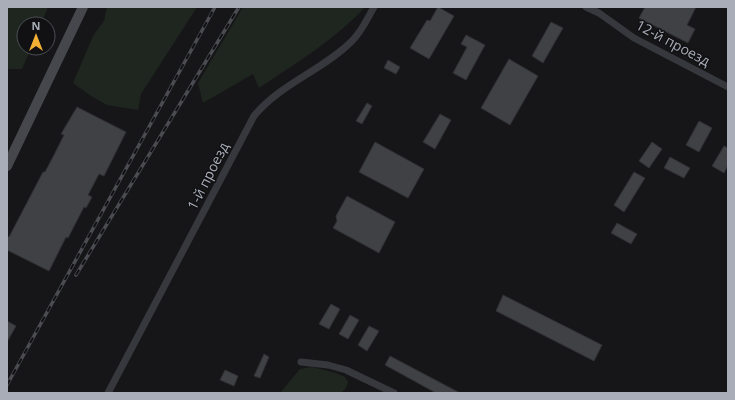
<svg xmlns="http://www.w3.org/2000/svg" width="735" height="400" font-family="'Open Sans',sans-serif">
<rect width="100%" height="100%" fill="#161618"/>
<!-- green -->
<g fill="#1e261f">
<polygon points="7,7 48,7 41,24 24,24 24,48 31,48 22,69 7,69"/>
<polygon points="107,7 197,7 141,94 138,110 107,105 91,96 73,83 93,36 104,21"/>
<path d="M243,7H365C335,40 296,63 259,88L253,74L203,103L198,83Z"/>
<polygon points="312,367 336,373 345,377 348,382 346,388 341,393 280,393 300,369"/>
</g>
<!-- building -->
<g fill="#404145" stroke="#303034">
<polygon points="438,7 454,16 429,59 410,48 427,20 430,21"/>
<polygon points="645,7 696,7 687,25 695,29 688,43 639,18"/>
<polygon points="551,22 563,28 543,63 532,56"/>
<polygon points="466,35 485,45 466,80 453,73 467,47 461,44"/>
<polygon points="509,59 538,76 510,125 481,108"/>
<polygon points="388,60 400,67 396,74 384,68"/>
<polygon points="367,103 372,106 362,124 356,121"/>
<polygon points="77,107 126,132 104,176 99,174 88,195 92,197 86,208 84,207 68,238 66,237 49,271 7,250 7,236 9,237 43,172 45,172 53,157 64,135 61,134"/>
<polygon points="440,114 451,120 435,149 423,142"/>
<polygon points="699,121 712,128 699,152 686,145"/>
<polygon points="375,142 424,169 408,198 359,172"/>
<polygon points="652,142 662,149 649,168 639,161"/>
<polygon points="724,146 728,148 728,165 724,173 712,166"/>
<polygon points="670,157 690,168 684,178 664,168"/>
<polygon points="634,172 645,178 624,212 614,205"/>
<polygon points="347,196 395,222 379,253 333,228 337,221 336,216"/>
<polygon points="617,223 637,234 631,244 611,233"/>
<polygon points="503,295 602,345 594,361 496,311"/>
<polygon points="331,304 340,309 329,329 319,324"/>
<polygon points="350,315 359,320 348,339 339,334"/>
<polygon points="7,321 16,326 7,342"/>
<polygon points="369,326 379,331 367,351 358,345"/>
<polygon points="264,354 269,357 260,378 254,376"/>
<polygon points="390,356 460,393 436,393 385,365"/>
<polygon points="225,370 238,376 234,386 220,380"/>
</g>
<g fill="none" stroke-linecap="round" stroke-linejoin="round">
<!-- street -->
<g stroke="#37383d" stroke-width="7">
<polyline points="586,7 599,13 634,38 728,87"/>
<polyline points="301,362 328,365 346,370 394,393"/>
<path d="M108,393L254,116C280,84 323,70 352,41C362,31 367,19 374,7"/>
</g>
<!-- secondary -->
<polyline stroke="#45474d" stroke-width="10" points="7,166 83,7"/>
<!-- rail casing -->
<g stroke="#4a4c52" stroke-width="3.5">
<g id="rail">
<polyline points="76,275 239,7"/>
<polyline points="7,385 215,7"/>
</g>
</g>
<!-- rail -->
<use href="#rail" stroke="#111113" stroke-width="2" stroke-dasharray="6" stroke-linecap="butt"/>
</g>
<g text-anchor="middle" stroke-width="3" stroke-linejoin="round" paint-order="stroke">
<!-- street labels -->
<g font-size="14" fill="#a8adb8" stroke="#111113">
<text transform="translate(673 43) rotate(28)" y="5">12-й проезд</text>
<text transform="translate(208 176) rotate(-63)" y="5">1-й проезд</text>
</g>
</g>
<!-- border -->
<rect width="735" height="400" fill="none" stroke="#a8adb8" stroke-width="16"/>
<!-- north arrow -->
<g transform="translate(36 36)"><circle r="19" fill="#111113" stroke="#4d4f55"/>
<path d="M0-3L7 15L0 10L-7 15Z" fill="#f2b134"/>
<text y="-6" font-size="11" font-weight="bold" text-anchor="middle" fill="#a8adb8">N</text>
</g>
</svg>
